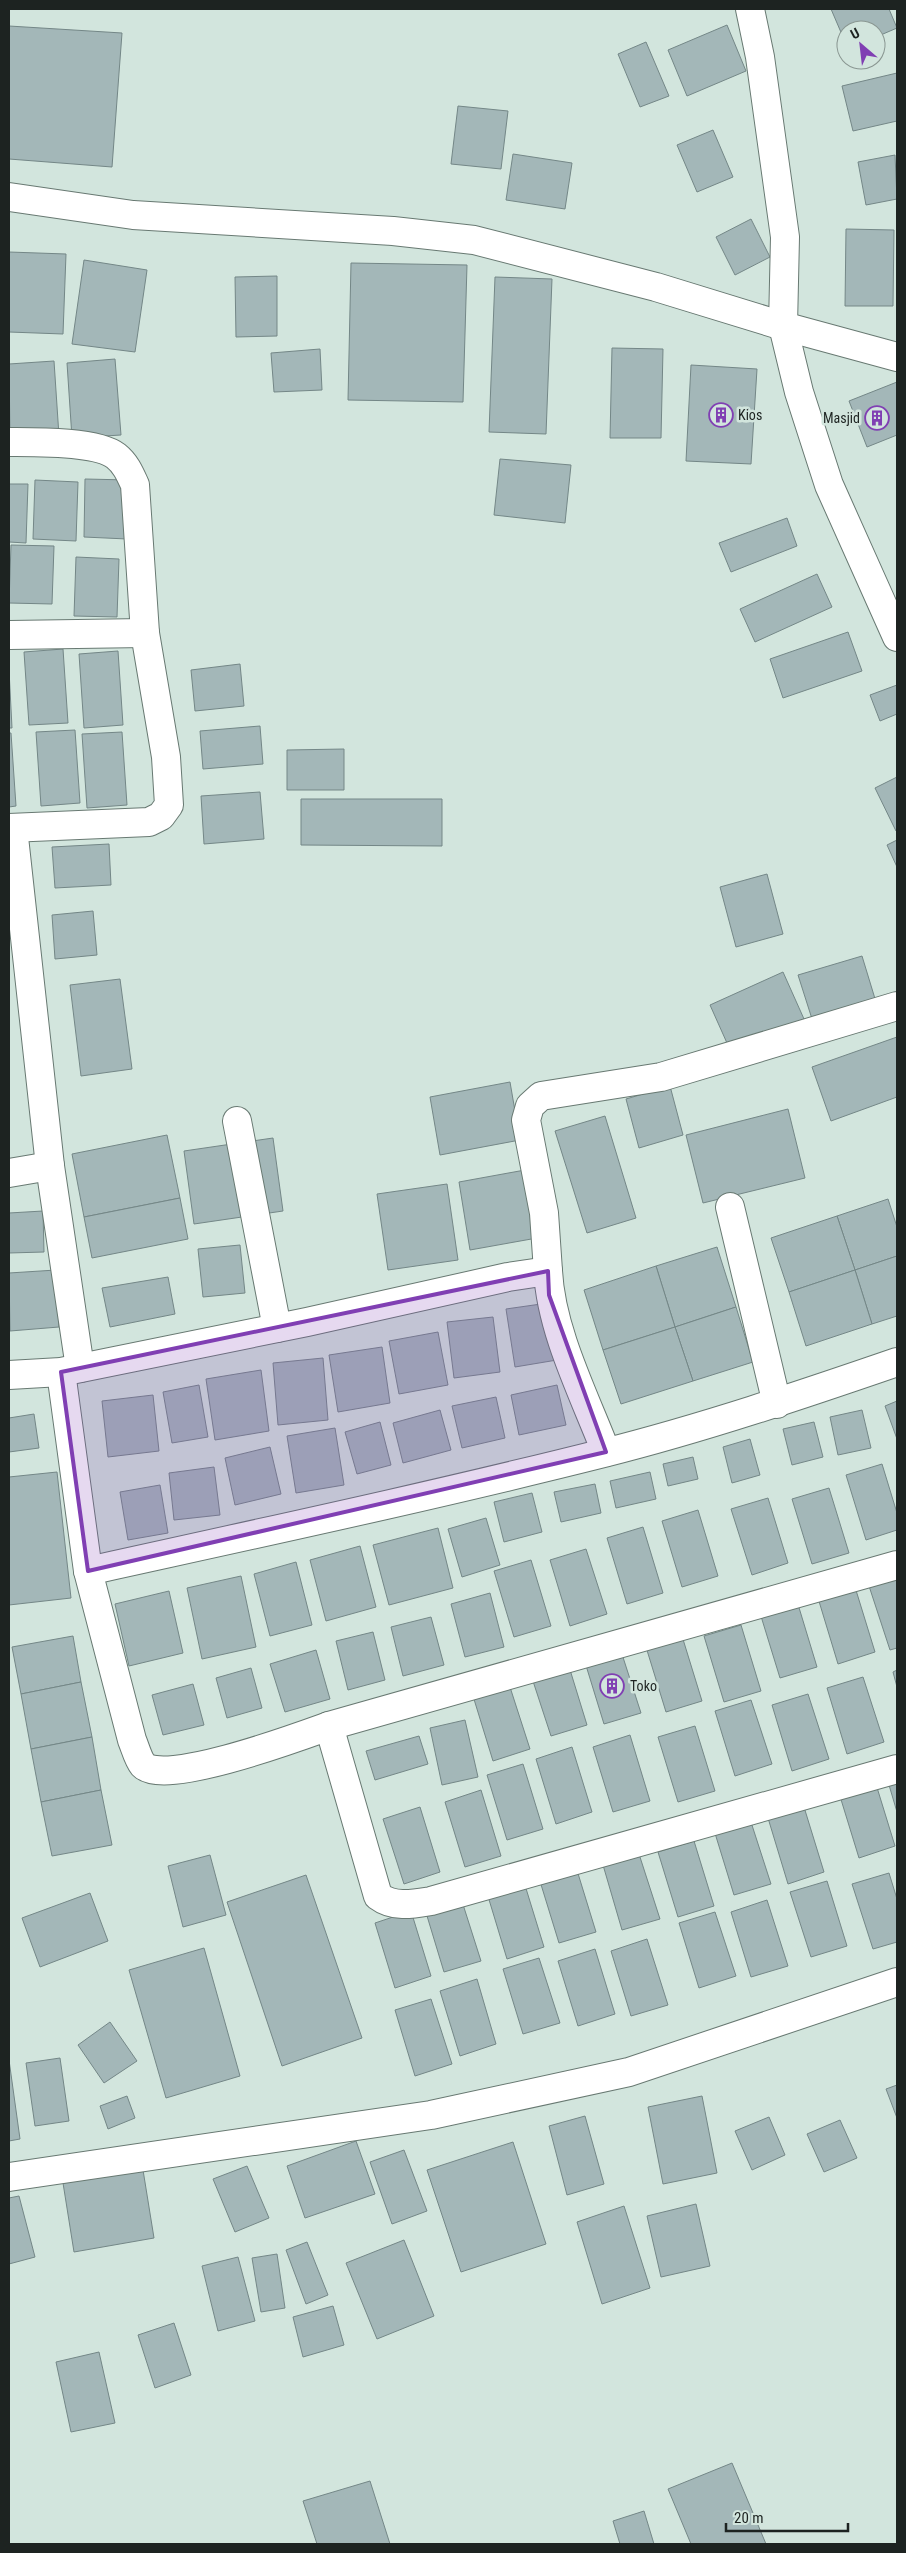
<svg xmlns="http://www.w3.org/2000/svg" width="906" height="2553" font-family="'Roboto Condensed',sans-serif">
<rect width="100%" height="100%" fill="#d2e5dd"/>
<!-- building -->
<g fill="#a3b7b8" stroke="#748787">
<polygon points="831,9 889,9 897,28 876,37 876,30 846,30 846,44"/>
<polygon points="727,25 746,71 687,96 668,50"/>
<polygon points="9,26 122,33 112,167 9,159"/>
<polygon points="646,42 669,96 640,107 618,54"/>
<polygon points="897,73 897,121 853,131 842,86"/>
<polygon points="458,106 508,111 501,169 451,164"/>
<polygon points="713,130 733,177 697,192 677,145"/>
<polygon points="513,154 572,163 565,209 506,200"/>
<polygon points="895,155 897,199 866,205 858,162"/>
<polygon points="751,219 770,257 735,275 716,237"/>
<polygon points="846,229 894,230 893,306 845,306"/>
<polygon points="9,252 66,254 63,334 9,332"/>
<polygon points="84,260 147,270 135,352 72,344"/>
<polygon points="351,263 467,265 463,402 348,400"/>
<polygon points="277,276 277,336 236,337 235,277"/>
<polygon points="495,277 552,279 546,434 489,432"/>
<polygon points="612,348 663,349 661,438 610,438"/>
<polygon points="320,349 322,390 274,392 271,353"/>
<polygon points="115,359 121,435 72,438 67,363"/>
<polygon points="54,361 59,436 10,439 9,364"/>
<polygon points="691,365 757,369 751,464 686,461"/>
<polygon points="897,382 897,435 867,447 849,401"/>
<polygon points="500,459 571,465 565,523 494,515"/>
<polygon points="85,479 129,480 127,539 84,537"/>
<polygon points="35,480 78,482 76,541 33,539"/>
<polygon points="9,484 28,484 26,543 9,542"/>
<polygon points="787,518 797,546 731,572 719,543"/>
<polygon points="11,545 54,546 52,604 9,603"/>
<polygon points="76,557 119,559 117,617 74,616"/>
<polygon points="817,574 832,607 755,642 740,609"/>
<polygon points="848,632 862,671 783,698 770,659"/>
<polygon points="63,649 68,723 29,725 24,652"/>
<polygon points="118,651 123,725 84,728 79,654"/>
<polygon points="240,664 244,706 195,711 191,670"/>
<polygon points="9,670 12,728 9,728"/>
<polygon points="897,685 897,714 880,721 870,695"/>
<polygon points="260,726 263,764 203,769 200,731"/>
<polygon points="75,730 80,803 41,806 36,732"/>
<polygon points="122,732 127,805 87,808 82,734"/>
<polygon points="9,733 11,733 16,806 9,807"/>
<polygon points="344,749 344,790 287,790 287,750"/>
<polygon points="897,777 897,831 896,831 875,788"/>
<polygon points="260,792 264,839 204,844 201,796"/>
<polygon points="301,799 442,799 442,846 301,845"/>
<polygon points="897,840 897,867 887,845"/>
<polygon points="109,844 111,885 55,888 52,847"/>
<polygon points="767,874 783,934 736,947 720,887"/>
<polygon points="93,911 97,955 55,959 52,915"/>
<polygon points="862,956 876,1002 813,1022 798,975"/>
<polygon points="783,972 804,1019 731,1052 710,1005"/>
<polygon points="120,979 132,1069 81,1076 70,985"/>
<polygon points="897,1037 897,1097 831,1121 812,1067"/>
<polygon points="510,1082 520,1140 440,1155 430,1097"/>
<polygon points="670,1086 683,1135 639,1148 626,1099"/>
<polygon points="788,1109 805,1178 703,1203 686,1135"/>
<polygon points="605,1116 636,1218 587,1233 555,1131"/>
<polygon points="167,1135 180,1198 84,1217 72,1154"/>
<polygon points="273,1138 283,1211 194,1224 184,1151"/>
<polygon points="525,1170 537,1238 470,1250 459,1182"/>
<polygon points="447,1184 458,1260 388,1270 377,1194"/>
<polygon points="180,1198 188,1239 92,1258 84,1217"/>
<polygon points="888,1199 897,1227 897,1256 855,1270 837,1216"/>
<polygon points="43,1211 44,1252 9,1253 9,1213"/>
<polygon points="837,1216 855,1270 789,1292 771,1238"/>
<polygon points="240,1245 245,1293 203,1297 198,1249"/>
<polygon points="717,1247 736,1307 675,1327 656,1266"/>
<polygon points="897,1256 897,1316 872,1324 855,1270"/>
<polygon points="656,1266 675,1327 603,1350 584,1290"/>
<polygon points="56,1270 59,1327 10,1331 9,1273"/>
<polygon points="855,1270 872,1324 806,1346 789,1292"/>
<polygon points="168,1277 175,1314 110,1327 102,1288"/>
<polygon points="548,1303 557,1360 515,1367 506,1309"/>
<polygon points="736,1307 753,1362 693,1381 675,1327"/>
<polygon points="493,1317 500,1372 454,1378 447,1322"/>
<polygon points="675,1327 693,1381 621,1404 603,1350"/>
<polygon points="438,1332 448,1385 399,1394 389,1341"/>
<polygon points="382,1347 390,1403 338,1412 329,1355"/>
<polygon points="323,1358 328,1420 278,1425 273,1363"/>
<polygon points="261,1370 269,1431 215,1440 206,1379"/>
<polygon points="199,1385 208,1437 172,1443 163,1392"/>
<polygon points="557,1385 566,1425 519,1435 511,1395"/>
<polygon points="153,1395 159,1451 108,1457 102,1401"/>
<polygon points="496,1397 505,1438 462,1448 452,1406"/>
<polygon points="897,1401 897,1439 885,1406"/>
<polygon points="440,1410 451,1450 403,1463 393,1423"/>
<polygon points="862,1410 871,1448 838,1455 830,1417"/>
<polygon points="34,1414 39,1448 9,1452 9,1418"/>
<polygon points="380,1422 391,1465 357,1474 345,1432"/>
<polygon points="814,1422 823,1457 792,1465 783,1429"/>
<polygon points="335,1428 344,1485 296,1493 287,1436"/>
<polygon points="750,1439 760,1475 732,1483 723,1447"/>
<polygon points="270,1447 281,1494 235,1505 225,1458"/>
<polygon points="693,1457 698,1479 668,1486 663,1464"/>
<polygon points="882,1464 897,1513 897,1530 866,1540 846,1475"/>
<polygon points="214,1467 220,1515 174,1520 169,1473"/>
<polygon points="57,1472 71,1598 9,1605 9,1477"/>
<polygon points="650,1472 656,1499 616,1508 610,1481"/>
<polygon points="595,1484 601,1513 561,1522 554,1492"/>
<polygon points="160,1485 168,1533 128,1540 120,1492"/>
<polygon points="829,1488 849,1553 812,1564 792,1499"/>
<polygon points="532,1493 542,1532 504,1542 494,1502"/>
<polygon points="768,1498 788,1563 752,1575 731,1509"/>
<polygon points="698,1510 718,1576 682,1587 662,1521"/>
<polygon points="486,1518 500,1565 462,1577 448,1529"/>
<polygon points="643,1527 663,1593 627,1604 607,1538"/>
<polygon points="438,1528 453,1588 389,1605 373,1545"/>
<polygon points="360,1546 376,1607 326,1621 310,1560"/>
<polygon points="586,1549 607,1614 570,1626 550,1560"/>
<polygon points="531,1560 551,1626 514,1637 494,1571"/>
<polygon points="296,1562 312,1625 270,1636 254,1574"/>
<polygon points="241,1576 256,1647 202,1659 187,1588"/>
<polygon points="897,1577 897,1648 890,1650 869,1586"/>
<polygon points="855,1587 875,1652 838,1664 818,1598"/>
<polygon points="169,1591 183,1653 129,1666 115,1604"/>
<polygon points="490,1593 504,1647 465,1657 451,1604"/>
<polygon points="797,1601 817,1667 780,1678 760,1613"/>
<polygon points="431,1617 444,1665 403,1676 391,1627"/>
<polygon points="741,1625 761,1691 724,1702 704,1636"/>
<polygon points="373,1632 385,1680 348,1690 336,1641"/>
<polygon points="73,1636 81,1682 21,1694 12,1647"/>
<polygon points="682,1636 702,1701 666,1712 646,1647"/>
<polygon points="620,1648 641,1713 604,1724 584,1659"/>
<polygon points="316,1650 330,1699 285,1712 270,1664"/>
<polygon points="567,1660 587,1725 551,1736 530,1672"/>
<polygon points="251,1668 262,1708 227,1718 216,1678"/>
<polygon points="897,1670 897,1687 893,1672"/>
<polygon points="863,1677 884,1742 847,1754 827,1688"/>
<polygon points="81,1682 92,1737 31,1749 21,1694"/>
<polygon points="193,1684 204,1725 163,1735 152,1695"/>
<polygon points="509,1684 530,1749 493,1761 473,1696"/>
<polygon points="808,1694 829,1759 792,1771 772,1705"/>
<polygon points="751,1700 772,1764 735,1776 715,1711"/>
<polygon points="465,1720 478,1777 442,1785 430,1728"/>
<polygon points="695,1726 715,1791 678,1802 658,1737"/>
<polygon points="630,1735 650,1801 613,1812 593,1747"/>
<polygon points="419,1736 428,1764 375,1780 366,1751"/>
<polygon points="92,1737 101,1790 41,1802 31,1749"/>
<polygon points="572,1747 592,1812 556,1824 536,1759"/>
<polygon points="523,1764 543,1829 507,1840 487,1775"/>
<polygon points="875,1781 895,1846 859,1858 839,1793"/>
<polygon points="897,1782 897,1812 889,1785"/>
<polygon points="101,1790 112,1845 52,1856 41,1802"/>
<polygon points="481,1790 501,1856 465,1867 445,1802"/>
<polygon points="420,1807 440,1872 404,1884 383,1819"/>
<polygon points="804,1807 824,1872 788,1884 768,1818"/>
<polygon points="750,1819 771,1884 734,1895 714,1830"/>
<polygon points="694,1841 714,1906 678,1917 658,1852"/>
<polygon points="639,1854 660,1919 622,1930 603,1865"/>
<polygon points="210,1855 226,1915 183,1927 168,1866"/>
<polygon points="576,1867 596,1932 559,1943 539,1878"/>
<polygon points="889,1873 897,1899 897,1942 873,1949 852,1884"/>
<polygon points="306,1875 362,2038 282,2066 227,1902"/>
<polygon points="827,1881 847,1946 811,1957 790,1892"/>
<polygon points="524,1882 544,1947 507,1959 487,1893"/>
<polygon points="90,1893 108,1941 40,1967 22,1918"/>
<polygon points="460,1895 481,1961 444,1972 424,1906"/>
<polygon points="767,1900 788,1966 751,1977 731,1912"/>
<polygon points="411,1911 431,1976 395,1988 375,1923"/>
<polygon points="715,1912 736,1976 699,1988 679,1923"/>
<polygon points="647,1939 668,2005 631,2016 611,1951"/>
<polygon points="204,1948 240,2076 166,2098 129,1970"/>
<polygon points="595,1949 615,2014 578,2026 558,1961"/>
<polygon points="539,1958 560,2023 523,2034 503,1969"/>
<polygon points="477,1979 496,2044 460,2056 440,1991"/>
<polygon points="431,1999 452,2064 415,2076 395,2010"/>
<polygon points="110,2022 137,2061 104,2083 78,2045"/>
<polygon points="60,2058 69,2121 35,2126 26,2063"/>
<polygon points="9,2060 20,2139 9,2141"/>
<polygon points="897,2085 897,2118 886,2089"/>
<polygon points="127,2096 135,2118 108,2129 100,2106"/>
<polygon points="702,2096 717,2173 663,2184 648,2107"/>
<polygon points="585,2116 604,2184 567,2195 549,2126"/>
<polygon points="769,2117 785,2155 752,2170 735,2131"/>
<polygon points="840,2120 857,2158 824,2172 807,2134"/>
<polygon points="356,2141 375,2194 305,2218 287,2166"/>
<polygon points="513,2142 546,2244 461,2272 427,2170"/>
<polygon points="404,2150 427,2211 392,2224 370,2162"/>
<polygon points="247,2166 269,2218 235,2232 213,2179"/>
<polygon points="143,2170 154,2238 74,2252 63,2183"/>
<polygon points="19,2196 35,2257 9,2264 9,2198"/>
<polygon points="696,2204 710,2266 661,2277 647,2216"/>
<polygon points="624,2206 650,2288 602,2304 577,2222"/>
<polygon points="404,2240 434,2316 377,2339 346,2263"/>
<polygon points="307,2242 328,2295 306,2304 286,2250"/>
<polygon points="277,2254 285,2308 261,2312 252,2258"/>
<polygon points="238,2257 255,2321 218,2331 202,2266"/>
<polygon points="333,2306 344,2345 303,2357 293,2317"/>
<polygon points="174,2323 191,2375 155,2388 138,2335"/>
<polygon points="99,2352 115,2423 71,2432 56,2362"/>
<polygon points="732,2463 766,2544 691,2544 668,2489"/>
<polygon points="370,2481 390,2544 317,2544 303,2501"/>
<polygon points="644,2511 654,2544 620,2544 613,2521"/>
</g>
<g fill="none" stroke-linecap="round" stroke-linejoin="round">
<!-- minor casing -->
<g stroke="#687972" stroke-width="30">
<g id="minor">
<polyline points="750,9 760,57 785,237 783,326 799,392 829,485 897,637"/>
<polyline points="9,197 133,215 393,231 474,240 656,287 783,326 897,357"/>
<path d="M9,442C34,442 97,441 116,456C126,464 130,474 135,485L145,633L166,757L169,805L161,816L149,822L9,828"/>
<polyline points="9,635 145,633"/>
<polyline points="13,828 50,1166 80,1368"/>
<polyline points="237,1121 277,1328"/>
<polyline points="9,1173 50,1166"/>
<polyline points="730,1207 777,1404"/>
<polyline points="548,1271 544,1213 526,1120 530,1106 541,1096 661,1077 897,1006"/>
<path d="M61,1372L88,1571L132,1740C135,1747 138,1759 143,1765C164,1787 301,1736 329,1726L897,1565"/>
<path d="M9,1375L61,1372L307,1322L508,1277L548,1271C551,1331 584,1395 606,1452"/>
<path d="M88,1571C260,1533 433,1496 604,1453C703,1428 801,1395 897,1362"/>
<path d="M329,1726L378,1896C394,1908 413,1904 431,1901L897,1769"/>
<polyline points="9,2177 431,2115 629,2072 897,1982"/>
</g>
</g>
<!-- minor -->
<use href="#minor" stroke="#fff" stroke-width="28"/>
</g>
<!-- marked area -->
<path fill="#803fb3" fill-opacity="0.2" stroke="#803fb3" stroke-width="4" stroke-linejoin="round" d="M548,1271L549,1295L606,1452L88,1571L61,1372Z"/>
<!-- icons -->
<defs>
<g id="building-ring" transform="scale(1.25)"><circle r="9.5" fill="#d2e5dd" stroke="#803fb3" stroke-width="1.5"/><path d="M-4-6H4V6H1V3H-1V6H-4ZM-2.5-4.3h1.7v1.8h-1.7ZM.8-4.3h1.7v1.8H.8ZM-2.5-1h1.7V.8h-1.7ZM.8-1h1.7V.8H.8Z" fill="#803fb3"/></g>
</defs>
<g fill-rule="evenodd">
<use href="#building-ring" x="721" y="415"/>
<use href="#building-ring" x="877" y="418"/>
<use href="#building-ring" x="612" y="1686"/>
</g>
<g text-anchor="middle" stroke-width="5" stroke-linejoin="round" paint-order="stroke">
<!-- poi labels -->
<g font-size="14" fill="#1d2321" stroke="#d2e5dd" text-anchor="start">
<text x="738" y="420">Kios</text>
<text x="860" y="423" text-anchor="end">Masjid</text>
<text x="630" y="1691">Toko</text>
</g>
</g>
<!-- border -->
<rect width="906" height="2553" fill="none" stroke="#1d2321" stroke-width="20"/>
<!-- north arrow -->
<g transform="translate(861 45) rotate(332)"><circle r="24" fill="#d2e5dd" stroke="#8a9792"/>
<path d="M0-4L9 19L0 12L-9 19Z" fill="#803fb3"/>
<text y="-8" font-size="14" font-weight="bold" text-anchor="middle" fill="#1d2321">U</text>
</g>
<!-- scale -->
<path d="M726 2523v8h122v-8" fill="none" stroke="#1d2321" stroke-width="2.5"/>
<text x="734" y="2523" font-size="15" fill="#1d2321" stroke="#d2e5dd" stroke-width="4" paint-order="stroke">20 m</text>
</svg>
